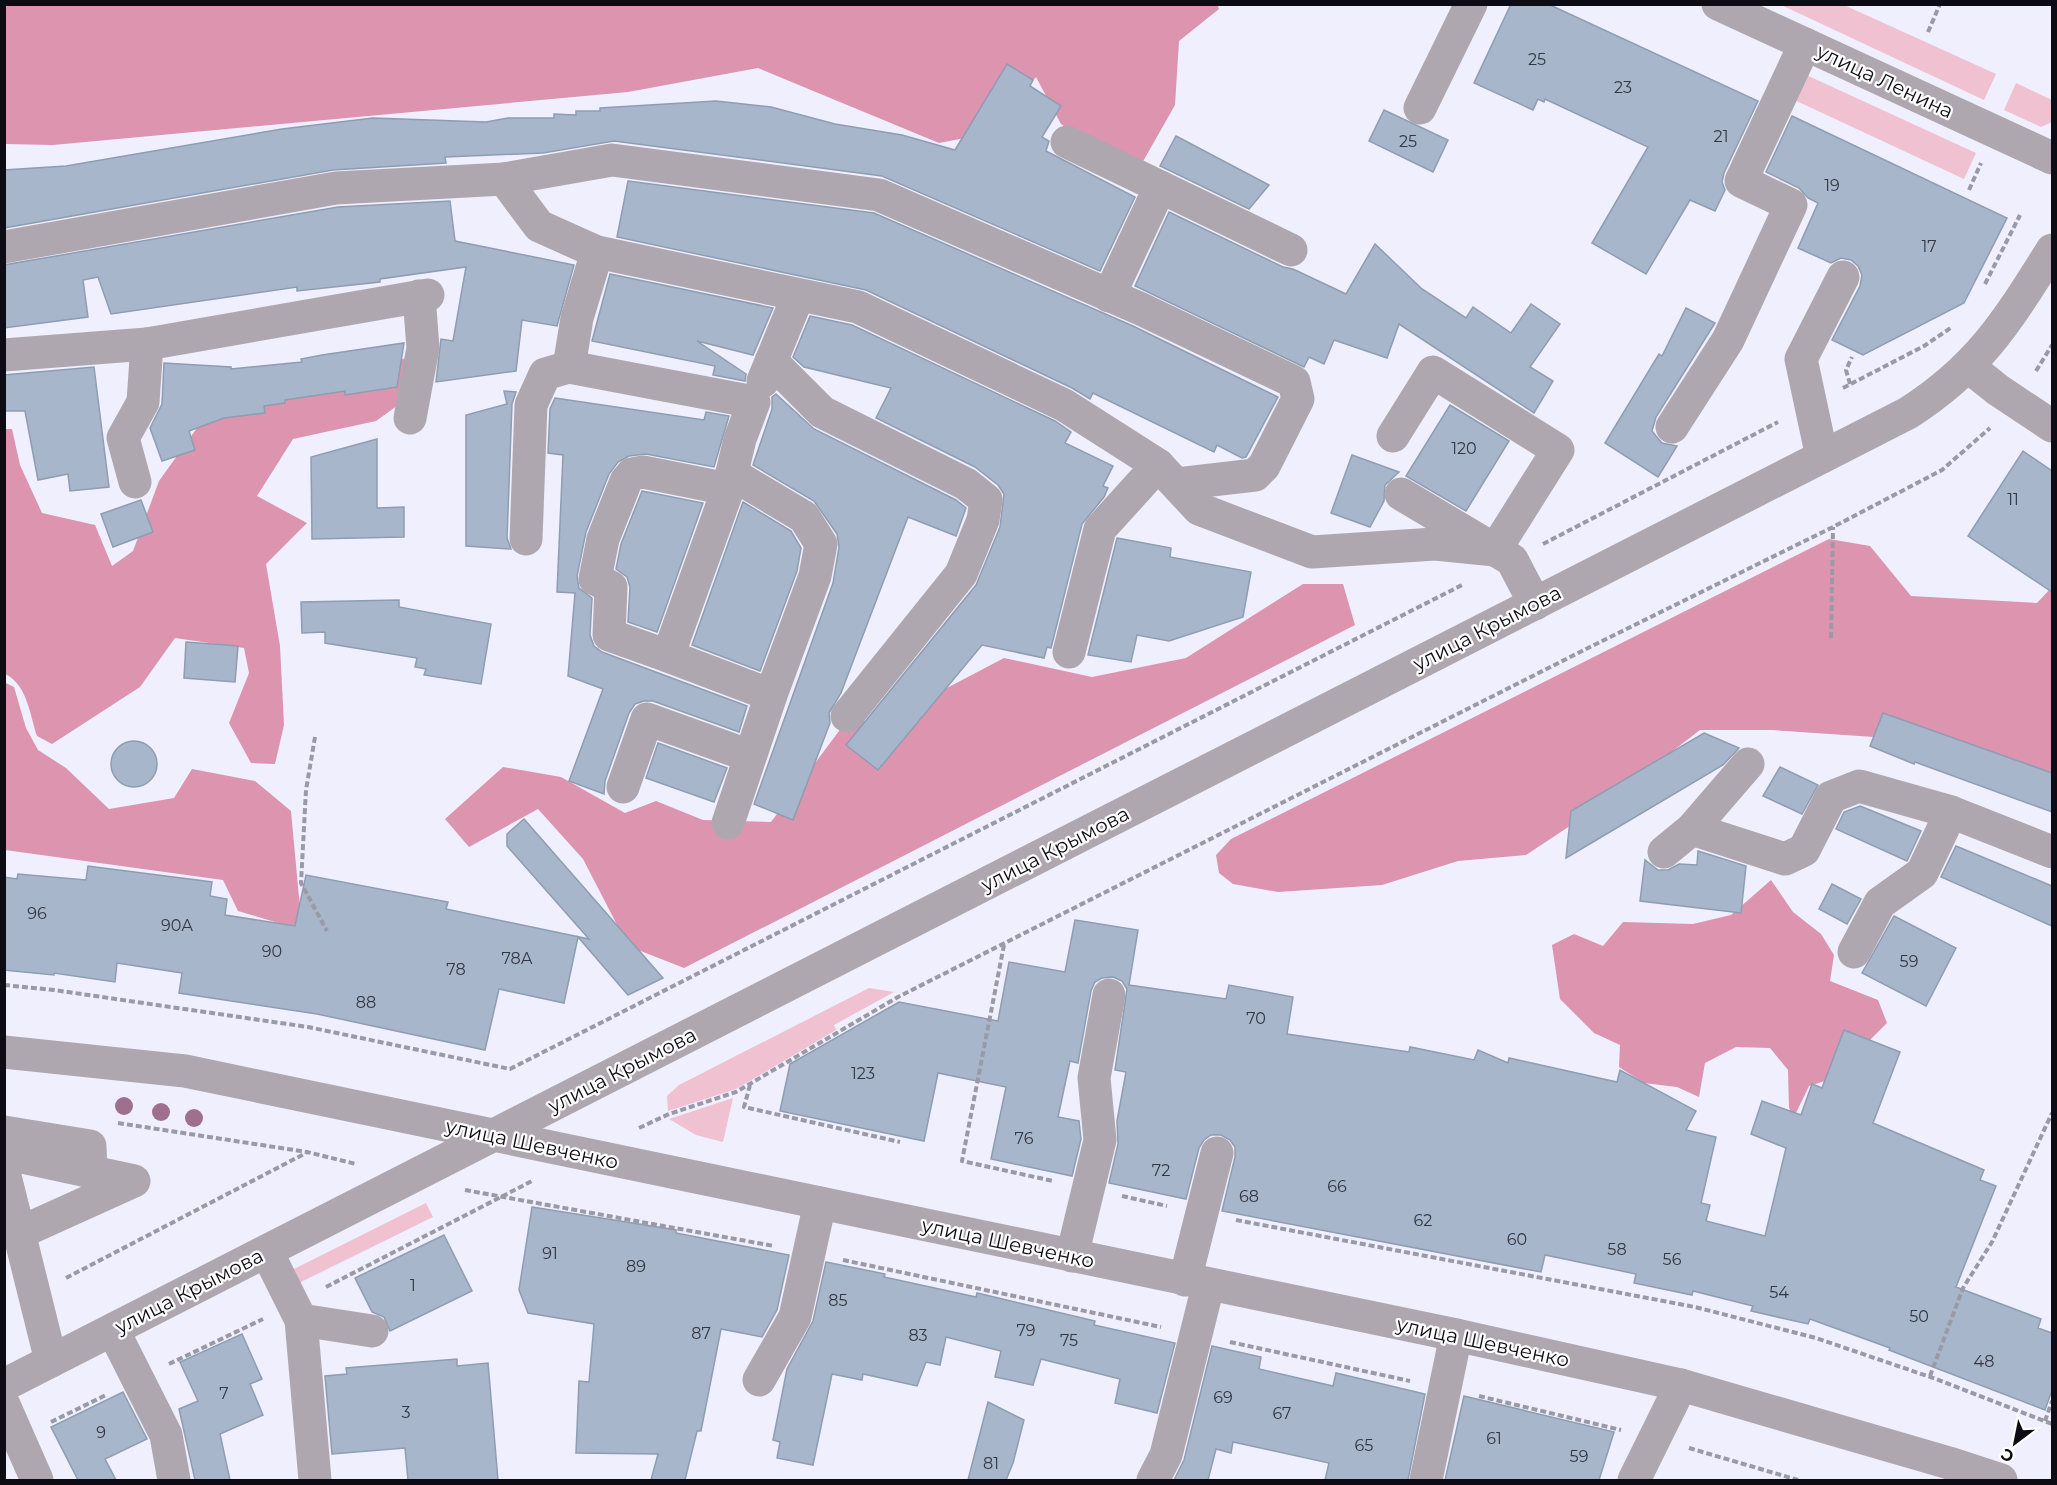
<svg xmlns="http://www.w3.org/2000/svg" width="2057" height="1485" font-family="Montserrat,sans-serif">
<rect width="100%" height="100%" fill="#efeffe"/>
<!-- green -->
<g fill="#f0c1d1">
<polygon points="1779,4 1844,5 1996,74 1984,100"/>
<polygon points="1802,73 1976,153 1964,179 1790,98"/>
<polygon points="2016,83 2052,100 2052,122 2041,127 2004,110"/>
<polygon points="869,988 894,992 834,1025 836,1030 736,1089 668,1111 667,1096 679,1085"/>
<polygon points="733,1098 723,1142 696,1135 669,1119"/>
<polygon points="426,1203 433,1217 299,1283 292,1270"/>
</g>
<!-- forest -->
<g fill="#dc94af">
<polygon points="1217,4 1219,9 1179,41 1175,105 1141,165 1113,159 1061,124 1036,77 991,133 939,143 758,68 628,92 53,145 5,144 5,5"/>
<path d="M425,358L419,390L376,421L293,439L257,496L307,523L266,564L280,646L284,725L275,764L251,763L229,723L249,673L244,648L175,638L140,687L52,744L37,736C30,715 27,684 5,674V429H12L20,465L42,513L95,525L112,566L133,551L159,481L212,407L351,361Z"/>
<polygon points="1829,539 1870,546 1911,596 2037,603 2052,587 2052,790 1987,768 1874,737 1772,730 1700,730 1606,802 1526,855 1458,861 1382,885 1278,892 1233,884 1219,873 1216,855 1231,839"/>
<polygon points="1303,584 1343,584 1355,625 684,968 628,946 583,859 538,809 469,847 445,819 503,767 561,777 625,813 656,801 703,820 771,822 842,727 907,709 1004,658 1092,677 1186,658"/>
<polygon points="4,682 14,687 26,728 38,750 66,768 109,809 174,798 192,769 255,781 291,811 302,930 238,911 223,880 5,850"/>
<polygon points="1771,880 1793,912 1821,934 1834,955 1830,981 1878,1000 1887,1023 1831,1079 1809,1086 1793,1119 1789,1107 1788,1070 1770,1048 1736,1047 1705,1063 1699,1097 1677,1087 1644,1083 1619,1067 1620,1045 1594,1033 1560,999 1552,945 1574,934 1603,946 1623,922 1693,924 1731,915"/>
</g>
<!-- building -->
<g fill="#a7b6cb" stroke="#8e9db1" stroke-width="1.5">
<polygon points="1511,4 1548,4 1758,101 1724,173 1722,182 1725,190 1715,211 1690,200 1646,274 1592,243 1648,147 1545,99 1544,102 1538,99 1533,110 1474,83"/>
<polygon points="1007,64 1033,80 1030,86 1061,106 1042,137 1049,141 1046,151 1135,197 1100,271 882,176 614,141 543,153 445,157 446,163 333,170 4,228 4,170 66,166 282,129 373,118 486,122 508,118 554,118 554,114 576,115 576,111 600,111 600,108 716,101 771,107 835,124 902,135 955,150"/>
<polygon points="1384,110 1448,140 1433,172 1369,141"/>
<polygon points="1792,116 2007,218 1964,303 1863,355 1832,340 1860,286 1862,275 1858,266 1851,260 1841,258 1831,263 1798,248 1818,203 1808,198 1799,188 1766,172"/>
<polygon points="1176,136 1269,185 1249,209 1160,166"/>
<polygon points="628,181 874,213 1133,326 1278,397 1246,457 1242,458 1217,445 1214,452 1093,393 1090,399 1072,388 866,290 617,237"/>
<polygon points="450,201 455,241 574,265 557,326 522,320 516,371 436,382 441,339 453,341 466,267 380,279 380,282 297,291 297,287 111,314 98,277 83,280 88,317 4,328 4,265 338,207"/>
<polygon points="1169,212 1283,267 1293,269 1346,294 1375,244 1422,289 1466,318 1473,307 1511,333 1531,304 1560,324 1530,367 1553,381 1534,413 1399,324 1387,358 1334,340 1324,364 1309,357 1304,367 1135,286"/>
<polygon points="610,274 773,308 753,355 697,341 746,374 745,381 713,375 715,366 592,341"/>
<polygon points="1686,308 1715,323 1656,417 1652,431 1656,436 1662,443 1677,446 1658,477 1605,443 1659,354 1662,356"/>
<polygon points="810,316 852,325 1055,421 1071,432 1065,443 1113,466 1103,486 1108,488 1104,497 1082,524 1051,648 1047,647 1044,658 982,645 878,770 846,745 976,585 1000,527 1004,494 998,485 975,467 876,418 891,388 804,367 793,357"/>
<polygon points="404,343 397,387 345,395 345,391 285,400 285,403 264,406 265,413 224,418 189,431 195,450 162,461 150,428 162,404 164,363 231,367 231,369 302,362 301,359 322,355"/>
<polygon points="94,367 109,487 70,491 68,474 38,480 25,411 4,411 4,375"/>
<polygon points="504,391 516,392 512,404 507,538 511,549 466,546 466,415 507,404"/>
<polygon points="776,394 814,429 956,500 966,508 956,536 908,517 841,693 829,713 830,723 793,820 754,804 833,583 839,547 837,534 814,501 753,465 772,409 772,397"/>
<polygon points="555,398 704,420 706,412 729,416 714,467 646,454 629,456 618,462 609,474 586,532 577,576 579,588 592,598 590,635 594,646 602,652 747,706 739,732 653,701 644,701 635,704 629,713 605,781 604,794 569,781 603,689 568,676 575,593 557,592 563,455 548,453 550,409"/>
<polygon points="1450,405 1509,441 1466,511 1406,476"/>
<polygon points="377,439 377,508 404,507 404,537 312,539 311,457"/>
<polygon points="2023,451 2052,471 2052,592 1968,536"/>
<polygon points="1352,455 1399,472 1385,485 1384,501 1370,527 1331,513"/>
<polygon points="642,491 703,503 657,632 628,622 630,587 627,577 616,569 621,544"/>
<polygon points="141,500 153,532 113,547 101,514"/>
<polygon points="743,502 791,531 801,548 797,571 760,671 692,645"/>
<polygon points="1117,538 1171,548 1170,557 1251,572 1243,617 1169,641 1137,635 1131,662 1088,655"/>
<polygon points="399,600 399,607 491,624 481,684 424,675 426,669 415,667 417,658 325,643 325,632 302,633 301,602"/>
<polygon points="186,642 238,646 235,682 184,678"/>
<polygon points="1883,713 2052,773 2052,812 1915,762 1914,764 1870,746"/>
<polygon points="1704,733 1739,748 1723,765 1566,858 1571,811"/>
<circle cx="134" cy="764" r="23"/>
<polygon points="658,743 727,768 714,802 646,778"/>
<polygon points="1780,767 1818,785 1802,814 1763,796"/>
<polygon points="1860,806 1921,831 1907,861 1836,829 1844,812"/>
<polygon points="524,819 663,978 628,995 578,937 564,1003 499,989 485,1050 317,1014 179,993 182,973 117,963 115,982 54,973 54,975 4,970 4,877 17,879 18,874 86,880 88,866 212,882 210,896 227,899 225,915 295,926 306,875 448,902 446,909 589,939 507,846 507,834"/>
<polygon points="1956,846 2052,886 2052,926 1941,877"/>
<polygon points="1698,851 1746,866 1741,913 1640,901 1645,860 1658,870 1668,870 1679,864 1697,865"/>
<polygon points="1832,884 1861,899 1847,924 1819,909"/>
<polygon points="1894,916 1956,948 1926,1006 1862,973"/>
<polygon points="1075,920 1138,930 1129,985 1226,999 1229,985 1293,997 1287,1034 1409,1052 1410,1047 1474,1060 1478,1050 1508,1063 1509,1058 1617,1082 1620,1070 1696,1111 1686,1130 1716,1137 1701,1203 1710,1205 1706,1221 1765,1236 1786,1148 1751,1134 1762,1101 1801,1115 1812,1084 1822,1088 1844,1030 1900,1052 1873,1123 1984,1170 1980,1180 1996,1186 1956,1287 2041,1319 2038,1328 2052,1333 2052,1390 2045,1410 1889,1350 1890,1348 1810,1319 1808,1324 1751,1311 1753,1306 1693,1291 1692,1295 1634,1283 1636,1274 1545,1255 1541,1272 1222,1211 1235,1157 1235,1147 1230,1140 1221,1135 1211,1135 1204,1140 1199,1148 1186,1199 1109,1183 1118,1144 1117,1121 1126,1072 1115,1070 1127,989 1122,981 1113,977 1102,978 1095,982 1091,991 1078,1063 1070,1061 1058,1117 1079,1121 1081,1139 1072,1176 991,1159 1006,1087 938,1073 924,1141 780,1111 790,1064 899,1002 998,1021 1009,962 1065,972"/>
<polygon points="532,1207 676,1230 676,1233 789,1255 777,1310 762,1337 721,1329 701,1431 697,1431 685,1480 651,1480 658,1454 576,1453 579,1381 589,1382 594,1324 528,1313 519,1290"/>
<polygon points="444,1235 472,1291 390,1331 384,1317 372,1312 355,1278"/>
<polygon points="826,1262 885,1274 884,1277 976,1297 977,1293 1095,1321 1094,1325 1175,1343 1157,1413 1115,1403 1120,1379 1041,1359 1033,1385 995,1377 1001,1351 946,1337 940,1365 926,1362 917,1386 863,1374 862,1380 832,1374 813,1465 777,1458 780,1442 773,1440 787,1369 813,1321"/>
<polygon points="242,1334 262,1379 250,1384 263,1415 220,1434 230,1480 195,1480 179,1409 198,1401 180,1362"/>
<polygon points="1212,1346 1261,1357 1259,1369 1333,1386 1336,1373 1425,1394 1408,1480 1325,1480 1329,1463 1233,1442 1231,1453 1216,1449 1208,1480 1174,1480 1184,1460"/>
<polygon points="457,1359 457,1366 488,1363 498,1480 408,1480 405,1448 332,1454 325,1376 347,1374 346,1368"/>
<polygon points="123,1392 147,1439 105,1459 116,1480 78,1480 51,1427"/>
<polygon points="1464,1396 1614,1432 1599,1480 1445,1480"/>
<polygon points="988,1402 1024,1420 1013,1463 1006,1480 968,1480"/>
</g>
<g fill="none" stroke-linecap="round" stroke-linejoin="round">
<!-- path -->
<g stroke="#9a9aa6" stroke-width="4" stroke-dasharray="6 3" stroke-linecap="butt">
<polyline points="1928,32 1940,4"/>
<polyline points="1969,190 1981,163"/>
<polyline points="1985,284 2020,215"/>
<polyline points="2036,371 2052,345"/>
<polyline points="1850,384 1846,370 1852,357"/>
<polyline points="1843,388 1924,346 1952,327"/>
<polyline points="1543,544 1778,422"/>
<polyline points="1831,638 1833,527"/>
<polyline points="315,737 306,790 301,883 327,931"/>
<polyline points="1004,945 962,1161 1053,1181"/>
<polyline points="4,985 54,990 308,1027 510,1069 1464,584"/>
<polyline points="750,1085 744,1107 900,1142"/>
<polyline points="118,1123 307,1152 356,1164"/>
<polyline points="639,1128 669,1114 736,1092 898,997 1588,648 1833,527 1942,470 1990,428"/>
<polyline points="465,1190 774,1246"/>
<polyline points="1122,1196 1167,1206"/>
<polyline points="1236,1220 1695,1307 1816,1338 1936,1379 2052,1424"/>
<polyline points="843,1260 1161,1327"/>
<polyline points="66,1278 306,1153"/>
<polyline points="326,1287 532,1181"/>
<polyline points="1230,1342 1410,1381"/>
<polyline points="169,1364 263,1319"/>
<polyline points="1930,1376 1963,1288 1992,1242 2052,1113"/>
<polyline points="1479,1396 1621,1430"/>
<polyline points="2045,1421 2052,1401"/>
<polyline points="51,1422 106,1395"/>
<polyline points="1689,1448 1798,1480"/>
</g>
<!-- minor -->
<g stroke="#afa7b0" stroke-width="33">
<polyline points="1718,4 2052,158"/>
<polyline points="1420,108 1471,4"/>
<polyline points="1067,142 1291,250"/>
<polyline points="504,179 612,160 879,195 1141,309 1294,382 1298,399 1264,466 1255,475 1177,484"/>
<polyline points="4,247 336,188 504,179 539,226 597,252 858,307 1064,405 1158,465 1199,509 1312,552 1435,544 1495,550"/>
<polyline points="1109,296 1160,187"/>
<polyline points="4,355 147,344"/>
<polyline points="771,361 822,412 966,484 986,500 983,520 961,574 847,716"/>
<polyline points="569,367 577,318 597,252"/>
<polyline points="1969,367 1998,390 2052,426"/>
<polyline points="763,381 798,296"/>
<polyline points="410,418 423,348 419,296"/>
<polyline points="1672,427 1728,340 1791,205 1741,181 1805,44"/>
<polyline points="1393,436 1433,372 1558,450 1495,550"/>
<polyline points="1822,457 1801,359 1843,277"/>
<polyline points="732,474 804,517 821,544 815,576 771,695"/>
<polyline points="135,482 123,438 143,402 147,344 428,295"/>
<polyline points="1401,494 1512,560 1535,604"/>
<polyline points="526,539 531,405 545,374 569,367 754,402 740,439 728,489 668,656 771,695 728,823"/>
<polyline points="1069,652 1100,529 1158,465"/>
<polyline points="668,656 609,635 611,587 595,579 603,539 626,481 632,474 643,472 728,489"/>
<polyline points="623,787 647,719 750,756"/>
<polyline points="1692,829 1785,859 1804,850 1831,797 1859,786 1951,812 2052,852"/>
<polyline points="1664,852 1692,829 1748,764"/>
<polyline points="1854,952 1880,903 1922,873 1951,812"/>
<polyline points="4,1052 185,1071 1456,1335 1681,1385 1949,1463 2001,1480"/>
<polyline points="4,1132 90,1146 91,1173"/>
<polyline points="4,1153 134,1181 19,1233"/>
<polyline points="4,1172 51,1361"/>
<polyline points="267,1252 301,1320 315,1480"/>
<polyline points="1072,1256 1100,1140 1094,1078 1109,995"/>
<polyline points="1185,1280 1217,1153"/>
<polyline points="301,1320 372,1331"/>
<polyline points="113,1330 166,1435 174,1480"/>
<polyline points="759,1380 795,1317 820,1203"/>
<path d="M4,1385L1908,413C1980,367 2008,320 2052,250"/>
<polyline points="4,1405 37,1480"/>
<polyline points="1153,1480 1166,1455 1208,1286"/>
<polyline points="1426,1480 1456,1335"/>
<polyline points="1634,1480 1681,1385"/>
</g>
</g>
<!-- trees -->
<g fill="#9f6f8f">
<circle cx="124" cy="1106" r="9"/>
<circle cx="161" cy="1112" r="9"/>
<circle cx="194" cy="1118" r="9"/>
</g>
<g text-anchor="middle" stroke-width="4.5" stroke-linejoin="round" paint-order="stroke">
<!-- number labels -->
<g font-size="16" fill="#343642">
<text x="1537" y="65">25</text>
<text x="1623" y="93">23</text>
<text x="1721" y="142">21</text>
<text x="1408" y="147">25</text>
<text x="1832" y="191">19</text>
<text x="1929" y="252">17</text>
<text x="1464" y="454">120</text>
<text x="2013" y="505">11</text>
<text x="37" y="919">96</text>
<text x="177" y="931">90А</text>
<text x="272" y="957">90</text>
<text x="517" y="964">78А</text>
<text x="1909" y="967">59</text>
<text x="456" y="975">78</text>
<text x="366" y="1008">88</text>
<text x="1256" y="1024">70</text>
<text x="863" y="1079">123</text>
<text x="1024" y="1144">76</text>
<text x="1161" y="1176">72</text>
<text x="1337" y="1192">66</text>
<text x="1249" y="1202">68</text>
<text x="1423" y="1226">62</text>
<text x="1517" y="1245">60</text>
<text x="1617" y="1255">58</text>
<text x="550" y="1259">91</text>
<text x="1672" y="1265">56</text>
<text x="636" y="1272">89</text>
<text x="413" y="1291">1</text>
<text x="1779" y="1298">54</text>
<text x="838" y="1306">85</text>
<text x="1919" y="1322">50</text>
<text x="1026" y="1336">79</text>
<text x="701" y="1339">87</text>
<text x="918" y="1341">83</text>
<text x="1069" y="1346">75</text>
<text x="1984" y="1367">48</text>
<text x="224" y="1399">7</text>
<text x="1223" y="1403">69</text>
<text x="406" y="1418">3</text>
<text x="1282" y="1419">67</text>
<text x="101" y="1438">9</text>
<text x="1494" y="1444">61</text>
<text x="1364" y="1451">65</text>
<text x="1579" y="1462">59</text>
<text x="991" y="1469">81</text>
</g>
<!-- street labels -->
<g font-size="20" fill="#0d0c14" stroke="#fefefe">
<text transform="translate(1885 81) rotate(25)" y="7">улица Ленина</text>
<text transform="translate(1487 628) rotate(-27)" y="7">улица Крымова</text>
<text transform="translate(1055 849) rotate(-27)" y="7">улица Крымова</text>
<text transform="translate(622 1070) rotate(-27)" y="7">улица Крымова</text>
<text transform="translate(532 1144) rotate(12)" y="7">улица Шевченко</text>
<text transform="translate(1008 1243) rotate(12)" y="7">улица Шевченко</text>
<text transform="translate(189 1291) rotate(-27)" y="7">улица Крымова</text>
<text transform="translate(1483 1342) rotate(12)" y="7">улица Шевченко</text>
</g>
</g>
<!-- border -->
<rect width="2057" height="1485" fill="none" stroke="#0d0c14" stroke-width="12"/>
<!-- north arrow -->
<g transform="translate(2015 1443) rotate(212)" stroke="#fefefe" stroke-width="4.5" paint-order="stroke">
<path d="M0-4.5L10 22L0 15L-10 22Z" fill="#0d0c14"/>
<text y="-9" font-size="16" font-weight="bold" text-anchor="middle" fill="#0d0c14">С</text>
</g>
</svg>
